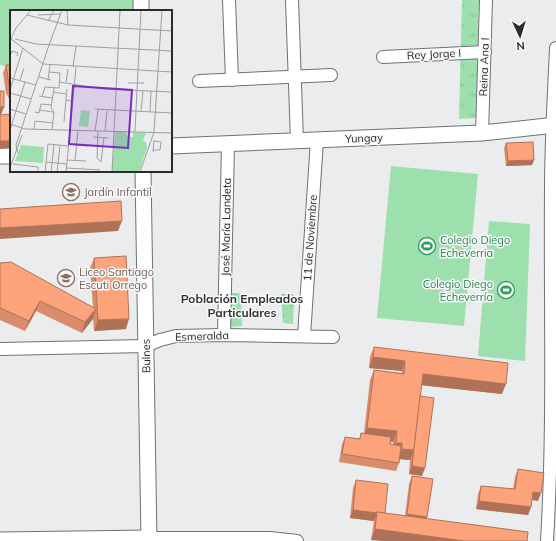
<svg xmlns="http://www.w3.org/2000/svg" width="556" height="541" font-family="Mulish,sans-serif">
<defs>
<pattern id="grass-tufts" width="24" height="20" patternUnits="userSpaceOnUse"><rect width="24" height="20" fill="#9de0ae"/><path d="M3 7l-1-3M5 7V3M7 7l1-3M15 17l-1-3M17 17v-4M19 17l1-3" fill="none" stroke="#87c096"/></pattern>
</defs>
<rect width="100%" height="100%" fill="#ebecee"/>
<!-- grass -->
<g fill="url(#grass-tufts)">
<polygon points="462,0 479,0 476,118 459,119"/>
<polygon points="231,293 241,293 242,326 231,327"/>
<polygon points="281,294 294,294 293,324 283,323"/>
</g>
<!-- pitch -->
<g fill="#9de0ae">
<polygon points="0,0 133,0 134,11 11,11 11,68 0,65"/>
<polygon points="391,166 478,174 464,326 377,318"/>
<polygon points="489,221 530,224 525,361 478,356"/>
</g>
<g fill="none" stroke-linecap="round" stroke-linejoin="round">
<!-- minor casing -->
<g stroke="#707172" stroke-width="14">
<g id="minor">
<polyline points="229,0 232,80"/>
<polyline points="292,0 297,141"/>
<polyline points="383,57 485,52"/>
<polyline points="199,81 331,75"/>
<polyline points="482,133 486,0"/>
<polyline points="224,335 228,144"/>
<polyline points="304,336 317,140"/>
<polyline points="0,349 146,346 160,340 176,336 224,335 333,337"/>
<polyline points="149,538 270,538 297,541"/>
<path d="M547,541C554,424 550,307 551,190C551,142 554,95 556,48"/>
</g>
</g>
<!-- tertiary casing -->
<g stroke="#707172" stroke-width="17">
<g id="tertiary">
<polyline points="141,0 141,11"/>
<polyline points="171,146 482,133 556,125"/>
<polyline points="0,156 11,156"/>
<polyline points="143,171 149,541"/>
<polyline points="0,540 149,538"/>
</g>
</g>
<!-- minor -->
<use href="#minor" stroke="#fff" stroke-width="12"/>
<!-- tertiary -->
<use href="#tertiary" stroke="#fff" stroke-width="15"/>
</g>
<!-- wall -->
<g fill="#d98c6b" fill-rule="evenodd">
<polygon points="6,65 11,65 11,102 6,93 3,73"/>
<polygon points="506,143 534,160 532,165 506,166 504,148"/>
<polygon points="94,258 126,329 94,331 93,318 82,333 36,311 25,331 0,320 0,263 93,307 90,268"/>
<path d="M374,347L502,394L422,385L420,396L422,476L409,474L410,460L400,459L399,463L396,471L339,462L342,444L345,437L359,439L361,433H364L370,380L374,370L401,373L402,371L369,368L370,357ZM391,441L393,442V444H390Z"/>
<polygon points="518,469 538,501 532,500 531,507 528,515 476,509 478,494 481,486 513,489 515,477"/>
<polygon points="412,476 427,517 427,518 371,540 374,521 350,518 353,488 356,480 385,513 405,516 409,484"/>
</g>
<!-- shaded-wall -->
<g fill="#b07257">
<polygon points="0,107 4,107 1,115 0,115"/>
<polygon points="0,141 11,141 11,144 9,148 0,149"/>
<polygon points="534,160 532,165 506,166 508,161"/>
<polygon points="122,221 118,231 0,239 0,228"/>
<polygon points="40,301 36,311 25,331 29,321"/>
<polygon points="96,309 93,319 82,333 85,322"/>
<polygon points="129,319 126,329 94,331 98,320"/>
<polygon points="373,357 405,361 402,371 369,368"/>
<polygon points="423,374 506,384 502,394 419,385"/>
<polygon points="367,428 397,431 393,442 363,438"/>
<polygon points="396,443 402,443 399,454 392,453"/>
<polygon points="402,449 414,450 410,460 398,459"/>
<polygon points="412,466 425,468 422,476 409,474"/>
<polygon points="533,492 541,493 538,501 530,499"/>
<polygon points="479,501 531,507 528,515 476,509"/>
<polygon points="353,510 377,513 374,521 350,518"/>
<polygon points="407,514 427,517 425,525 404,522"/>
<polygon points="375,529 465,541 382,541 371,540"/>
</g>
<!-- building -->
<g fill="#fca37c" stroke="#b07257">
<polygon points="6,65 11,65 11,89 9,85"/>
<rect x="0" y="91" width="4" height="16"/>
<polygon points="11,114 11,141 0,141 0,115"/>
<polygon points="533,142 534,160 508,161 506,143"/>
<polygon points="121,201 122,221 0,228 0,209"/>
<polygon points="126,256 129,319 98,320 94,258"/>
<polygon points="11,262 96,309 85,322 40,301 29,321 0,308 0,263"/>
<polygon points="374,347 508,363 506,384 423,374 414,450 402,449 402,443 396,443 397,431 367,428 374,370 404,374 405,361 373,357"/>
<polygon points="420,396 434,398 425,468 412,466"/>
<polygon points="361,433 391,437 390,444 401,446 399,463 342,454 345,437 360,439"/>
<polygon points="518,469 544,473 541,493 533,492 531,507 479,501 481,486 515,489"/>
<polygon points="412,476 433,479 427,517 407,514"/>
<polygon points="356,480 388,484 385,513 377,512 377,513 353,510"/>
<polygon points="377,512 528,532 527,541 465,541 375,529"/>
</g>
<!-- icons -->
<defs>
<g id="school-ring" transform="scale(0.9)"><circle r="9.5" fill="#f9f9fb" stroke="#8d6e63" stroke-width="1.5"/><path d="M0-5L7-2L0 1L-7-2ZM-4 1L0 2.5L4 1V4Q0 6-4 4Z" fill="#8d6e63"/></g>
<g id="stadium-ring" transform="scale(0.9)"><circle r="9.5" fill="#f9f9fb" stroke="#2e9e5b" stroke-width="1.5"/><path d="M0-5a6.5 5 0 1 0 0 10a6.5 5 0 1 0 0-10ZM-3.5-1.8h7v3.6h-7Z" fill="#2e9e5b"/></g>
</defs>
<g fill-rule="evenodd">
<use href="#school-ring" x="71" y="192"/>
<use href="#stadium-ring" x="427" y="246"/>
<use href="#school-ring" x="66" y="278"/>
<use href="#stadium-ring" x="506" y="290"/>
</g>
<g text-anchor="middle" stroke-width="3" stroke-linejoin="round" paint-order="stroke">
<!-- street labels -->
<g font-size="11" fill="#2a2b2b" stroke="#f9f9fb">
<text transform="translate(434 54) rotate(-3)" y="4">Rey Jorge I</text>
<text transform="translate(484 67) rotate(-88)" y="4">Reina Ana I</text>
<text transform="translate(364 138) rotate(-2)" y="4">Yungay</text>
<text transform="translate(226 227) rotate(-89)" y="4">José María Landeta</text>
<text transform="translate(310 238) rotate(-86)" y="4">11 de Noviembre</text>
<text transform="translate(202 336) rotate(-2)" y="4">Esmeralda</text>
<text transform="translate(146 356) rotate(-91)" y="4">Bulnes</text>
</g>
<!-- education labels -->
<g font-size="11" fill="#785e54" stroke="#f9f9fb" text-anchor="start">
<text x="84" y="196">Jardín Infantil</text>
<text x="79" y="276">Liceo Santiago<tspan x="79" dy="13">Escuti Orrego</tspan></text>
</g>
<!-- leisure labels -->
<g font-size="11" fill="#27864d" stroke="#f9f9fb" text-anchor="start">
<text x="440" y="244">Colegio Diego<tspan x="440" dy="13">Echeverria</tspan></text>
<text x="493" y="288" text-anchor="end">Colegio Diego<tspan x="493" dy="13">Echeverría</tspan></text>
</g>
<!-- neighbourhood labels -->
<g font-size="12" font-weight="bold" fill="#323234" stroke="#f9f9fb">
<text x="242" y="303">Población Empleados<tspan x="242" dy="14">Particulares</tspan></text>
</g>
</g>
<!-- overview -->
<g transform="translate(10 10)">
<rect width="162" height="162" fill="#ebecee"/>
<path d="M11,135L34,137L33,153L5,151Z" fill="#9de0ae"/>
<path d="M71,100L80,101L78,117L69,116ZM105,122H116L119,131V127H123V122L136,123L133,131L136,132L137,138L129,162H102Z" fill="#9de0ae"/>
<path fill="none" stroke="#9e9fa0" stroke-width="1" d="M57,0L58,15M17,5L58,15L162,21M28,5L50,4M38,11L44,0M0,28L33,54L162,62M5,29L26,34L162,41M0,31L6,18L21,0M39,35L52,0M1,44L2,41L8,43L7,46M63,57L66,36M29,67L41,70M0,68L26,75M10,70L14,58M38,70L40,55M49,72L93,79L162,82M56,72L58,59M118,73H134M57,79L56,90L62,91M0,80L13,38M43,82L56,84M0,83L21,89M29,86L42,88M32,87L35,77L49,78L50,63L39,62M0,99L16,104M85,99L162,103M29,100L43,102M131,101L133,81M25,102L29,103L31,94L42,95M140,102L141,81M54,112L56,90M0,114L15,119L162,123M24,119L25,111L43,113M0,120L15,72M42,120L44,102L41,98L44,78M85,121L88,100M88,121L87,148L91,152L94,128M95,121L97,101M125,121L131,0M83,127L98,128M66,135L78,136M143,140H150L151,132L144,131M143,142L144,130M8,143L6,135L39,35M57,150L76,151M65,151L68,120M36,152L57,154M3,154L28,157V162M0,158L12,125M56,158L90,160M35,162L38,134L58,136M41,162L44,135M47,162L50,136M56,162L66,57M102,162L110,0M130,162L144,122L152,0"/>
<path fill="#7b2cbf" fill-opacity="0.15" stroke="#7b2cbf" stroke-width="2" d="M63,76L122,80L118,138L59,134Z"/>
<rect width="162" height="162" fill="none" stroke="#2a2b2b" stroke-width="2"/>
</g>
<!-- north arrow -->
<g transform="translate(520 36) rotate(176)" stroke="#f9f9fb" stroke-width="3" paint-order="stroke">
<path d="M0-3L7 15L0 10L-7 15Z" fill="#2a2b2b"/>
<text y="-6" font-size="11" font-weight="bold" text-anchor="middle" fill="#2a2b2b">N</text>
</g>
</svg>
